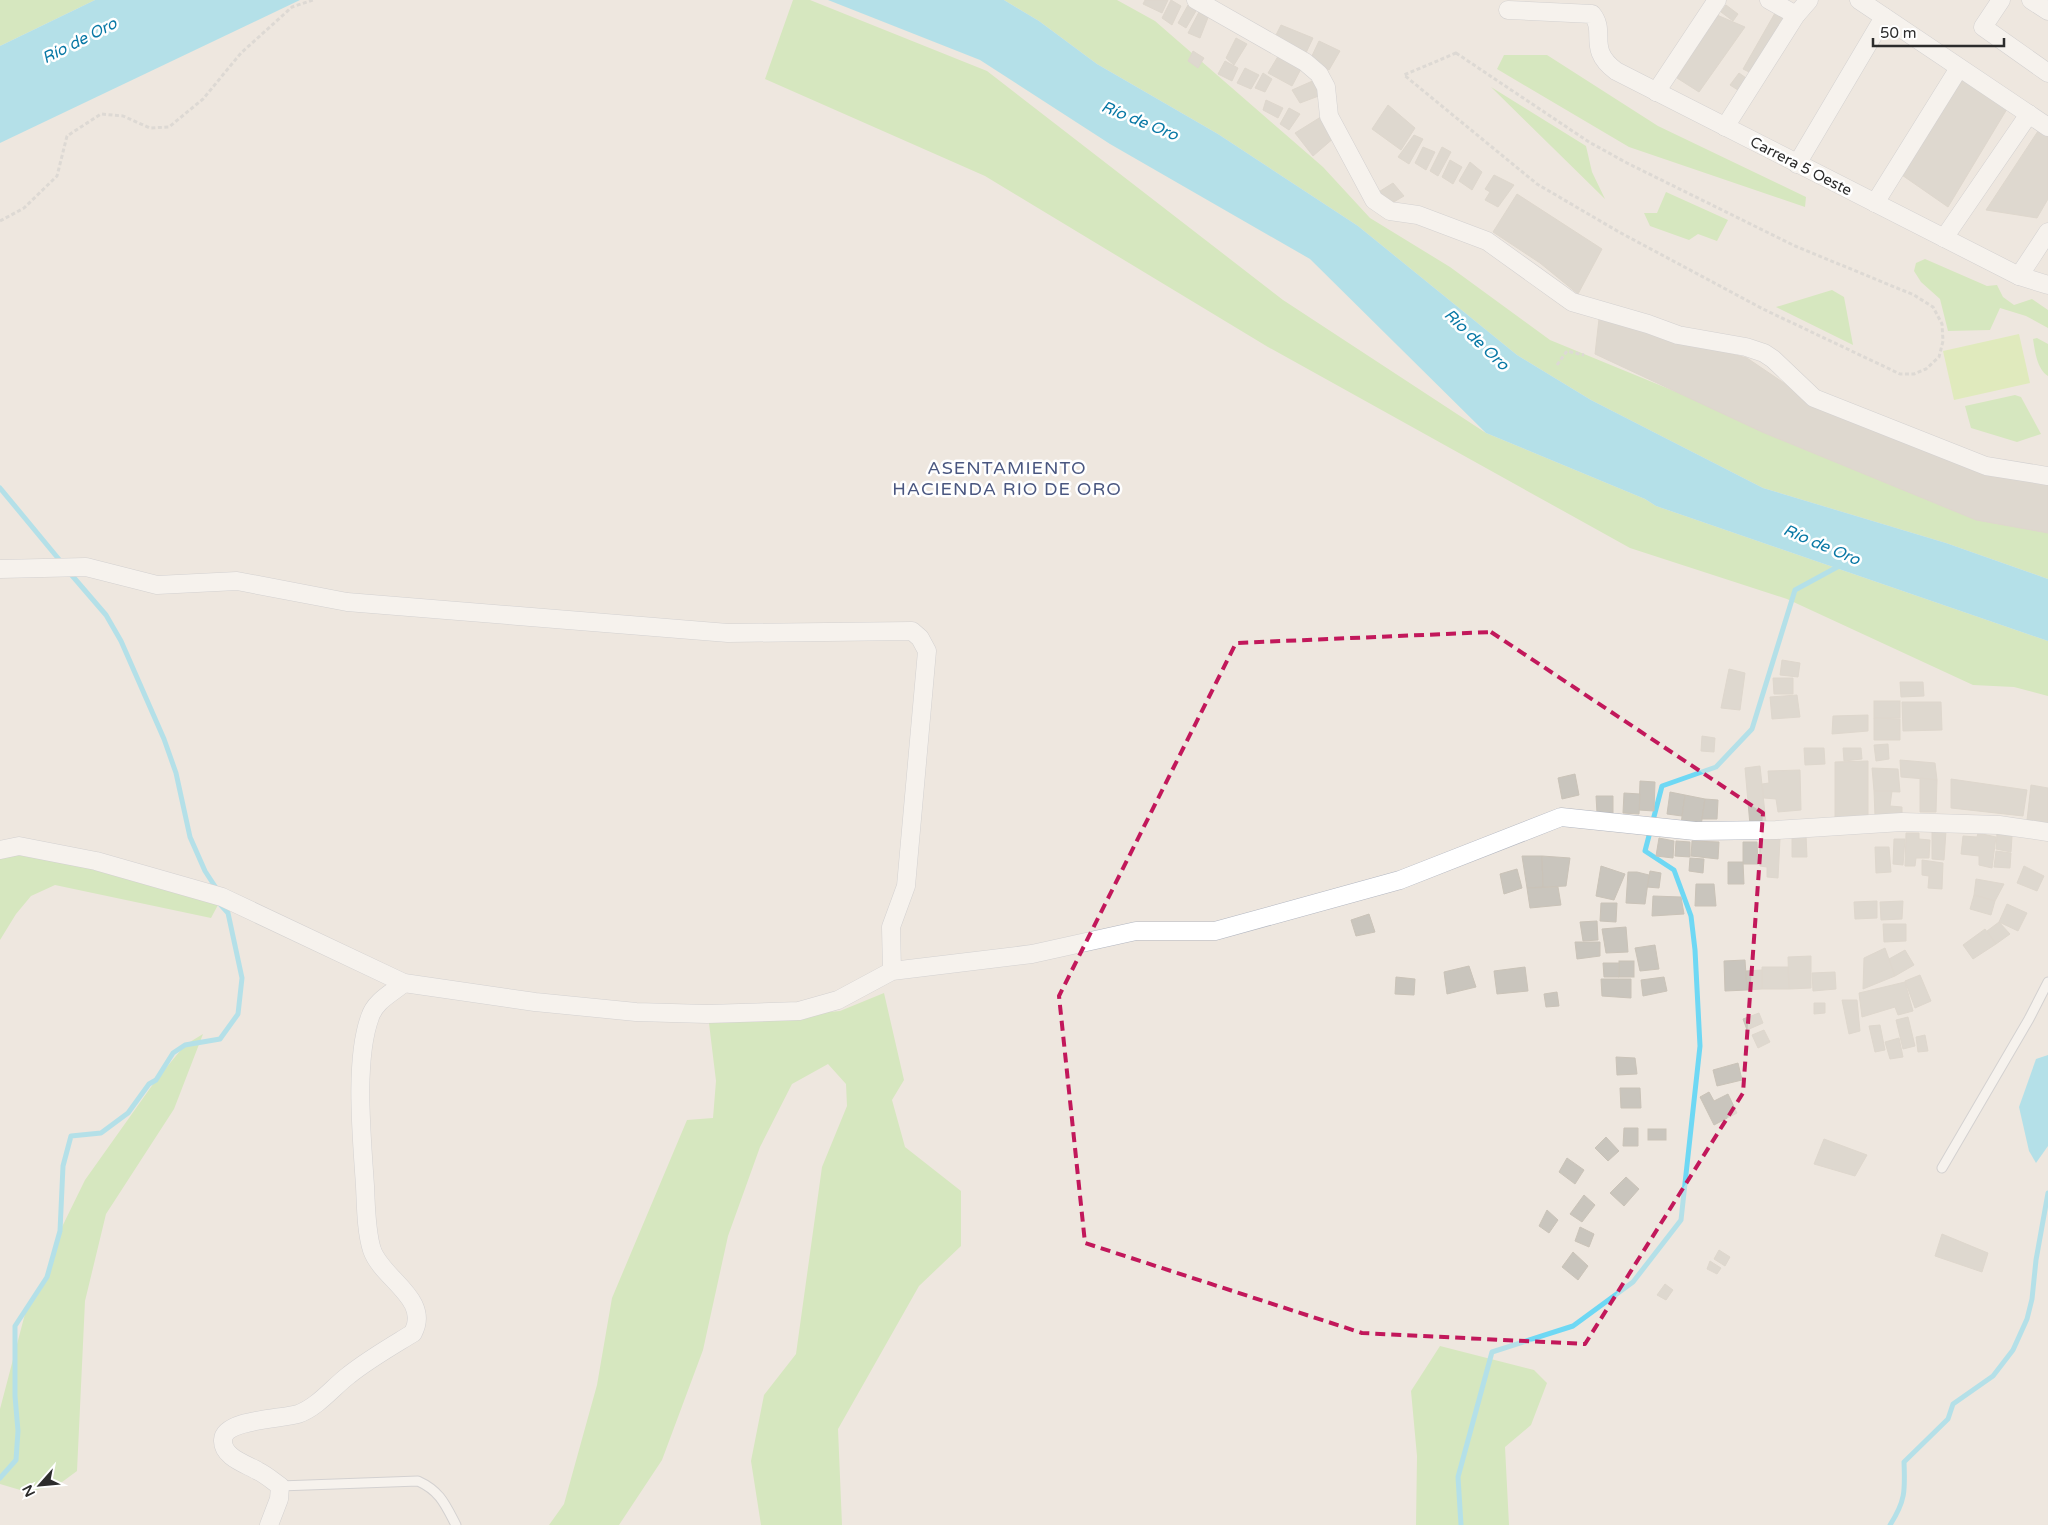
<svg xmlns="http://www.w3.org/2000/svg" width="2048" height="1525" font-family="'Varela Round',sans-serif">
<rect width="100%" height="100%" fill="#eee7df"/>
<!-- green -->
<g fill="#b8e799">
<polygon points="0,0 95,0 0,46"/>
<polygon points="793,0 810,0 987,71 1283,300 1486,433 1645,499 1656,506 2048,641 2048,696 2014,687 1973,685 1787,599 1630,548 1268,347 985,176 765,79"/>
<polygon points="1004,0 1117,0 1155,21 1323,167 1370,218 1450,267 1550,340 1691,398 2048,529 2048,579 1946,543 1763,488 1591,400 1517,355 1358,226 1218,134 1097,64 1039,21"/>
<polygon points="1504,55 1547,55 1658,126 1806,197 1805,207 1629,147 1497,69"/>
<polygon points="1491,87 1586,146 1592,172 1605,199"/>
<polygon points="1666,192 1728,220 1717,241 1698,234 1689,240 1650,226 1644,213 1657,213"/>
<polygon points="1925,259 1987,286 1997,285 2003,297 2014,305 2032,299 2048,310 2048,328 2026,316 2000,308 1990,330 1948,331 1940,299 1921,282 1914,271 1916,263"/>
<polygon points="1832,290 1844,297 1853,345 1776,307"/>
<path d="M2037,338L2048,344V376C2037,369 2035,351 2033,339Z"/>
<polygon points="2015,395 2021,397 2041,434 2017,442 1971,428 1965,406"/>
<polygon points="16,851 93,866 219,903 211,918 55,885 31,896 16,914 0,940 0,854"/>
<polygon points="884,993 904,1080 892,1100 905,1147 961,1191 961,1246 919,1286 838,1429 842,1525 761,1525 751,1461 764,1395 796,1354 822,1167 847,1106 846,1084 828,1064 792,1084 760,1147 728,1236 703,1350 662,1460 619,1525 549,1525 564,1504 597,1385 612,1298 687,1120 713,1118 716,1081 708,1015 754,1019 840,1011"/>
<polygon points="203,1034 174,1109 106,1214 85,1301 77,1471 58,1485 27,1492 0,1484 0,1409 26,1310 47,1277 60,1231 85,1180 156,1080 185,1045"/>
<polygon points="1440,1346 1534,1370 1547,1383 1531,1425 1505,1447 1509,1525 1416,1525 1417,1456 1411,1391"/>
</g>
<!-- pitch -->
<polygon fill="#ceee95" points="2019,334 2030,383 1954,400 1943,351"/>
<!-- water -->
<g fill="#6ed8f4">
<polygon points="95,0 300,0 0,143 0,46"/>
<polygon points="828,0 1004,0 1039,21 1097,64 1218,134 1358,226 1517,355 1591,400 1763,488 1946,543 2048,579 2048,641 1656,506 1645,499 1486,433 1310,259 1110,144 980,60"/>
<polygon points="2048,1055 2048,1146 2036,1163 2029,1151 2019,1107 2036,1059"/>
</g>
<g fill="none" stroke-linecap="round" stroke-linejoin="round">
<!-- stream -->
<g stroke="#6ed8f4" stroke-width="5">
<polyline points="0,488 62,563"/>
<polyline points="69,572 106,615 121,641 164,739 176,773 190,837 205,871 218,891"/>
<polyline points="0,1478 16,1460 18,1431 15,1396 15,1326 47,1277 60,1231 63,1166 71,1136 101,1133 128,1113 149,1084 156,1080 173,1053 185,1045 220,1039 238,1014 242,978 228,913 219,903"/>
<polyline points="1461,1525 1458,1477 1492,1352 1573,1326 1633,1282 1681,1220 1700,1046 1695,950 1691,916 1674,870 1645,851 1662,786 1716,767 1752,729 1795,590 1841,565"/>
<path d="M1890,1525C1906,1500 1905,1490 1904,1462L1948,1419L1953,1404L1993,1376L2013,1350L2027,1319L2032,1299L2036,1260L2048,1193"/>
</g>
</g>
<!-- building -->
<g fill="#c9c5bd" stroke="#cac3b8">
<polygon points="1145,0 1168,0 1162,13 1143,4"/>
<polygon points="1171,0 1181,6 1172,25 1162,18"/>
<polygon points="1188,5 1196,11 1186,28 1178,23"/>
<polygon points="1726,5 1738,14 1733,21 1721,12"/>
<polygon points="1200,10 1209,15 1200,38 1188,33"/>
<polygon points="1775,13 1786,20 1755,75 1743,69"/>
<polygon points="1717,15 1745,27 1699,92 1677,78"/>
<polygon points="1281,25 1313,38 1305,55 1274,39"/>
<polygon points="1236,38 1247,44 1234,65 1226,58"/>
<polygon points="1319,41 1340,51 1329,70 1310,60"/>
<polygon points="1193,51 1204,58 1198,68 1188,61"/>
<polygon points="1280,53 1302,67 1292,86 1268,73"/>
<polygon points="1225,61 1238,68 1232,81 1218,74"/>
<polygon points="1245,68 1259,75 1251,89 1237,83"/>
<polygon points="1263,73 1272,79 1265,92 1255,88"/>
<polygon points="1739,73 1749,80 1741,92 1730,85"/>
<polygon points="1959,77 2010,104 1948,207 1899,173"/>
<polygon points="1317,79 1324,94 1300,103 1292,90"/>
<polygon points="1266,100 1283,108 1278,118 1263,110"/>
<polygon points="1388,105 1415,128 1401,150 1372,129"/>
<polygon points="1289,108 1300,114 1289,130 1280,124"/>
<polygon points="1324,115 1335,137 1313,156 1295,133"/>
<polygon points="2042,125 2048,129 2048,199 2037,218 1986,210"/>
<polygon points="1414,135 1423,139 1409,164 1398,157"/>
<polygon points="1423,147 1435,152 1426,170 1415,163"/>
<polygon points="1442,147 1451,152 1438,176 1430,171"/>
<polygon points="1450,160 1462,167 1453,184 1442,177"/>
<polygon points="1470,162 1482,172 1472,190 1459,181"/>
<polygon points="1494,175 1514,185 1498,207 1485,200 1490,192 1485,189"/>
<polygon points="1393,183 1404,196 1387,206 1377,193"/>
<polygon points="1517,194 1602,249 1578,294 1540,263 1493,232"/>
<polygon points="1599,319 1747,358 1809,400 1992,477 2048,482 2048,533 1976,520 1762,432 1595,354"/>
<polygon points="1782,660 1800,663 1798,677 1780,675"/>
<polygon points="1729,669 1745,673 1740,710 1721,708"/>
<polygon points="1773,678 1793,678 1793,694 1774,694"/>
<polygon points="1900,682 1923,682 1924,696 1901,697"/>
<polygon points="1797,695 1800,717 1772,719 1770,697"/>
<rect x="1874" y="701" width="26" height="17"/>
<polygon points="1902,702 1941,702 1942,730 1903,731"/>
<polygon points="1868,715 1868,731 1832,734 1833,716"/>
<polygon points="1874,718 1900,719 1900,740 1874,740"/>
<polygon points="1702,736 1715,738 1714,752 1701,751"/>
<polygon points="1888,744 1889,759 1876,761 1874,745"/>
<polygon points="1804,748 1824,748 1825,764 1805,765"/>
<polygon points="1843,748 1861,748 1862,759 1844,761"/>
<polygon points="1900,760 1935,763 1937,780 1901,777"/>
<polygon points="1868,761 1868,818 1835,818 1835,762"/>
<polygon points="1760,766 1766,823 1750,825 1745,768"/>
<polygon points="1872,768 1898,769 1900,792 1874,791"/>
<polygon points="1800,770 1801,810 1778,812 1776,799 1764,798 1762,784 1769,783 1768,771"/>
<polygon points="1575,774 1579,795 1562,799 1558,778"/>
<polygon points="1920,778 1937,780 1936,812 1920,812"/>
<polygon points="1951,779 2027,790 2023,816 1951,808"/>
<polygon points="1640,781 1655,782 1654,811 1639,810"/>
<polygon points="2031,785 2048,788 2048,825 2027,820"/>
<polygon points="1874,791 1892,791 1890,806 1902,807 1902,817 1875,816"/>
<polygon points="1670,792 1685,795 1682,816 1667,814"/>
<polygon points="1624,793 1640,794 1639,814 1623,813"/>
<polygon points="1685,795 1705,799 1701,826 1681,824"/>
<polygon points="1596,796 1613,796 1613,813 1597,813"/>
<polygon points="1705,799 1718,800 1717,819 1702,819"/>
<polygon points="1932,830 1946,831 1944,860 1932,859"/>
<polygon points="1906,833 1919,833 1919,839 1930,840 1929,858 1916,858 1915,866 1905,866"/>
<polygon points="1978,833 1996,837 1992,868 1979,865 1979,856 1961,854 1963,836 1977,837"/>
<polygon points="1997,833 2012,836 2011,852 1996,849"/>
<polygon points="1806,835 1807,857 1792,857 1792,836"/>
<polygon points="1760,837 1780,839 1778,878 1767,877 1767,867 1760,866"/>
<polygon points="1659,838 1674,841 1673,858 1656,856"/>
<polygon points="1894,839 1905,839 1903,865 1893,864"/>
<polygon points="1676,841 1690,842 1690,857 1675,856"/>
<polygon points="1692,841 1719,842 1718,859 1691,856"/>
<polygon points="1743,842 1757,842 1758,864 1743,864"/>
<polygon points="1875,847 1889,847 1891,872 1876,873"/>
<polygon points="1996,851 2011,853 2010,868 1994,867"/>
<polygon points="1522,856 1542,856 1543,887 1527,888"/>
<polygon points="1542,856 1570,858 1566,886 1543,887"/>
<polygon points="1690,858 1704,859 1703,873 1689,871"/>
<polygon points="1922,860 1943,863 1942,889 1928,888 1929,876 1922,875"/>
<polygon points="1728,862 1743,862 1744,884 1728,884"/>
<polygon points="1601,866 1625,874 1614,900 1596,896"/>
<polygon points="2024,866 2044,876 2037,891 2017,883"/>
<polygon points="1517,869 1522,888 1504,894 1500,874"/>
<polygon points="1650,871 1661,873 1659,888 1647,887"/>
<polygon points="1628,872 1637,872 1649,875 1645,904 1626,903"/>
<polygon points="1976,879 2004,884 1995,901 1974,895"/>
<polygon points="1696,884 1714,884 1716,906 1695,906"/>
<polygon points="1558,887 1561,905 1530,908 1527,888"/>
<polygon points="1974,895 1995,901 1991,915 1970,909"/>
<polygon points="1653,896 1681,897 1684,914 1652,916"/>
<polygon points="1877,901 1877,918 1855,919 1854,902"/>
<polygon points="1903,901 1902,919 1881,920 1880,902"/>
<polygon points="1601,903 1617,903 1616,922 1600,921"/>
<polygon points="2007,904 2027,913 2018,931 1999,922"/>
<polygon points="1369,914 1375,932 1356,936 1351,920"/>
<polygon points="1597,921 1598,940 1583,941 1580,922"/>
<polygon points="1999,922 2010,934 1996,944 1987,931"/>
<polygon points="1883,924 1906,924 1906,941 1884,942"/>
<polygon points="1626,927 1628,952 1606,953 1602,929"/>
<polygon points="1985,929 1996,944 1973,959 1963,945"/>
<polygon points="1575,942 1600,942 1600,956 1577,959"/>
<polygon points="1655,945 1659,969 1640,971 1635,948"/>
<polygon points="1885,948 1895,976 1863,989 1864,958"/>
<polygon points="1905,950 1914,965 1895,976 1889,959"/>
<polygon points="1811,956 1811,988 1789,989 1788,957"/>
<polygon points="1745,960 1747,990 1725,991 1724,961"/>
<rect x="1619" y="961" width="15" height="16"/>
<polygon points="1603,963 1619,963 1619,977 1604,977"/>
<polygon points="1469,966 1476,987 1447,994 1444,972"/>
<polygon points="1525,967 1528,991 1497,994 1494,971"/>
<polygon points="1762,967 1788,967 1789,989 1762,989"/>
<polygon points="1762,970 1762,989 1747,990 1746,971"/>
<polygon points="1835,972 1836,989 1813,991 1812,973"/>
<polygon points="1920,975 1931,1001 1915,1008 1905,981"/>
<polygon points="1396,977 1415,979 1414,995 1395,994"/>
<polygon points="1664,977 1667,991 1643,996 1641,980"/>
<polygon points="1601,979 1631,979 1631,998 1602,996"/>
<polygon points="1905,982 1913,1011 1898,1015 1895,1007 1862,1017 1859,993"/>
<polygon points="1557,992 1559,1006 1546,1007 1544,994"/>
<polygon points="1842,1000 1857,1000 1860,1031 1849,1034"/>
<polygon points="1814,1003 1825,1003 1825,1013 1814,1014"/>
<polygon points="1759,1013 1763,1023 1747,1030 1743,1019"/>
<polygon points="1908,1017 1915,1046 1903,1049 1896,1020"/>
<polygon points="1880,1025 1885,1050 1875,1052 1869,1026"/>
<polygon points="1764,1030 1770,1042 1758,1048 1752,1035"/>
<polygon points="1925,1035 1928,1051 1918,1052 1916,1037"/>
<polygon points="1899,1038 1903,1057 1890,1059 1885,1042"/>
<polygon points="1616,1057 1635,1058 1637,1074 1617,1075"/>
<polygon points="1738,1063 1742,1080 1717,1086 1713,1070"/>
<polygon points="1620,1088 1640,1088 1641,1108 1621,1108"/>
<polygon points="1709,1092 1714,1101 1728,1094 1737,1113 1714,1125 1700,1097"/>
<polygon points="1624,1128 1638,1128 1638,1146 1623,1146"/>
<rect x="1648" y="1129" width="18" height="11"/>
<polygon points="1606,1137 1619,1151 1608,1161 1595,1148"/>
<polygon points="1824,1139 1867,1155 1855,1176 1814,1164"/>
<polygon points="1567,1158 1584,1170 1575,1184 1559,1172"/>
<polygon points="1626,1177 1639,1189 1624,1206 1610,1193"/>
<polygon points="1584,1195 1595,1205 1582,1222 1570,1214"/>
<polygon points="1547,1210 1558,1220 1549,1233 1539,1226"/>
<polygon points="1580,1227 1594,1234 1589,1247 1575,1241"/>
<polygon points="1942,1234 1988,1253 1982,1272 1935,1256"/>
<polygon points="1719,1250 1730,1257 1725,1266 1714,1259"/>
<polygon points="1573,1252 1588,1266 1578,1280 1562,1267"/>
<polygon points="1710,1261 1721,1268 1717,1274 1707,1269"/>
<polygon points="1665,1284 1673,1290 1666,1300 1657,1295"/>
</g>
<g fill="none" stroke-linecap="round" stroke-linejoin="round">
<!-- service casing -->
<g stroke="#b2b6c0" stroke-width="11">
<g id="service">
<polyline points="1942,1168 2029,1019 2048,982"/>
<path d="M280,1486L418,1481C440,1491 445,1504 456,1525"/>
</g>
</g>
<!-- minor casing -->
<g stroke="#b2b6c0" stroke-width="19">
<g id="minor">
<polyline points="1196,0 1305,62 1319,74 1326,87 1329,116 1374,200 1390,211 1418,215 1487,241 1572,302 1648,324 1678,335 1746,347 1764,353 1773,359 1814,398 1986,466 2048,476"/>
<polyline points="1769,0 1796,15"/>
<polyline points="1859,0 2048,127"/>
<polyline points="2001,0 1983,27 2048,73"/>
<polyline points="2031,0 2048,11"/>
<path d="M1508,10L1592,14C1607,32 1586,49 1616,71L2019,276L2048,285"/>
<polyline points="1656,92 1717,0"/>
<polyline points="1725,127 1796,15 1809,0"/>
<polyline points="1797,164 1884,17"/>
<polyline points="1875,203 1959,68"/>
<polyline points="1944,238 2029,114"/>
<polyline points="2019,276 2048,232"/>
<polyline points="0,569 86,567 157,585 237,581 347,602 728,633 912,631 920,638 927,651 906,886 891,927 892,971"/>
<polyline points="0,850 19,846 96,861 222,897 404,983 535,1002 636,1012 707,1014 799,1011 838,1000 892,971 1032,954 1136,931 1215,931 1400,880 1561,817 1695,831 1776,830 1902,822 1999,825 2048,832"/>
<path d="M269,1525L279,1499L280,1486C273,1481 266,1475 258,1471C246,1464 222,1457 223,1440C224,1419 283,1419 298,1414C318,1407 333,1387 349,1375C369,1359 392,1346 413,1333C431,1299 382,1279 372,1250C366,1231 366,1206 365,1186C362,1139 354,1060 370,1017C375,1001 392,993 404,983"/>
</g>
</g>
<!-- path -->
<g stroke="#c8c8c8" stroke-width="3" stroke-dasharray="4 2.5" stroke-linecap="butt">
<polygon points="1456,53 1589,142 1627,163 1795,246 1914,295 1933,307 1942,324 1943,341 1939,357 1926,369 1914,374 1900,374 1763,309 1619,232 1537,184 1404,75"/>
<polyline points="0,221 24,208 57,176 67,136 101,114 123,116 150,128 169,127 203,99 241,53 292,7 313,0"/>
<polyline points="1557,365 1567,351 1584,355"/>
</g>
<!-- service -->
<use href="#service" stroke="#fff" stroke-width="9"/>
<!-- minor -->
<use href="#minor" stroke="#fff" stroke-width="18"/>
</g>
<!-- marked area -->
<path d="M0 0H2048V1525H0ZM1491,632L1763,813L1743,1093L1585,1344L1362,1333L1085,1243L1059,996L1236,643Z" fill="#eee7df" fill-opacity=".55" fill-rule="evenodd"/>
<path fill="none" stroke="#c2185b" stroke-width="4" stroke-dasharray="10 6" stroke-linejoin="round" d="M1491,632L1763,813L1743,1093L1585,1344L1362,1333L1085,1243L1059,996L1236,643Z"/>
<g text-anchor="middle" stroke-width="5" stroke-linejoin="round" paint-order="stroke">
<!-- street labels -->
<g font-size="15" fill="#2c2c2c" stroke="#fff">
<text transform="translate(1801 166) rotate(27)" y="5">Carrera 5 Oeste</text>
</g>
<!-- water labels -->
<g font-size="16" font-style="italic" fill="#0878a5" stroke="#fff">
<text transform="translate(79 40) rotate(-27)" y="6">Río de Oro</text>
<text transform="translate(1140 120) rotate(22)" y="6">Río de Oro</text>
<text transform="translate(1477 339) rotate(43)" y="6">Río de Oro</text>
<text transform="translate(1822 544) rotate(23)" y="6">Río de Oro</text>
</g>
<!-- quarter labels -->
<g font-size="18" letter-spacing="1" fill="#4a5780" stroke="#fff">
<text x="1007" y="474">ASENTAMIENTO<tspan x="1007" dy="21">HACIENDA RIO DE ORO</tspan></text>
</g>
</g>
<!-- north arrow -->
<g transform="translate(40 1485) rotate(243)" stroke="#ffffff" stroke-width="4" paint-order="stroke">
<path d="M0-4L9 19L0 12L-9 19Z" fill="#2c2c2c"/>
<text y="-8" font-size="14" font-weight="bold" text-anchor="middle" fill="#2c2c2c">N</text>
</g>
<!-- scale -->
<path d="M1873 38v8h131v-8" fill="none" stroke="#2c2c2c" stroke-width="2.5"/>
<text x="1880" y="38" font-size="15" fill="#2c2c2c" stroke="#ffffff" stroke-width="4" paint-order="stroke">50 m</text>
</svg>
